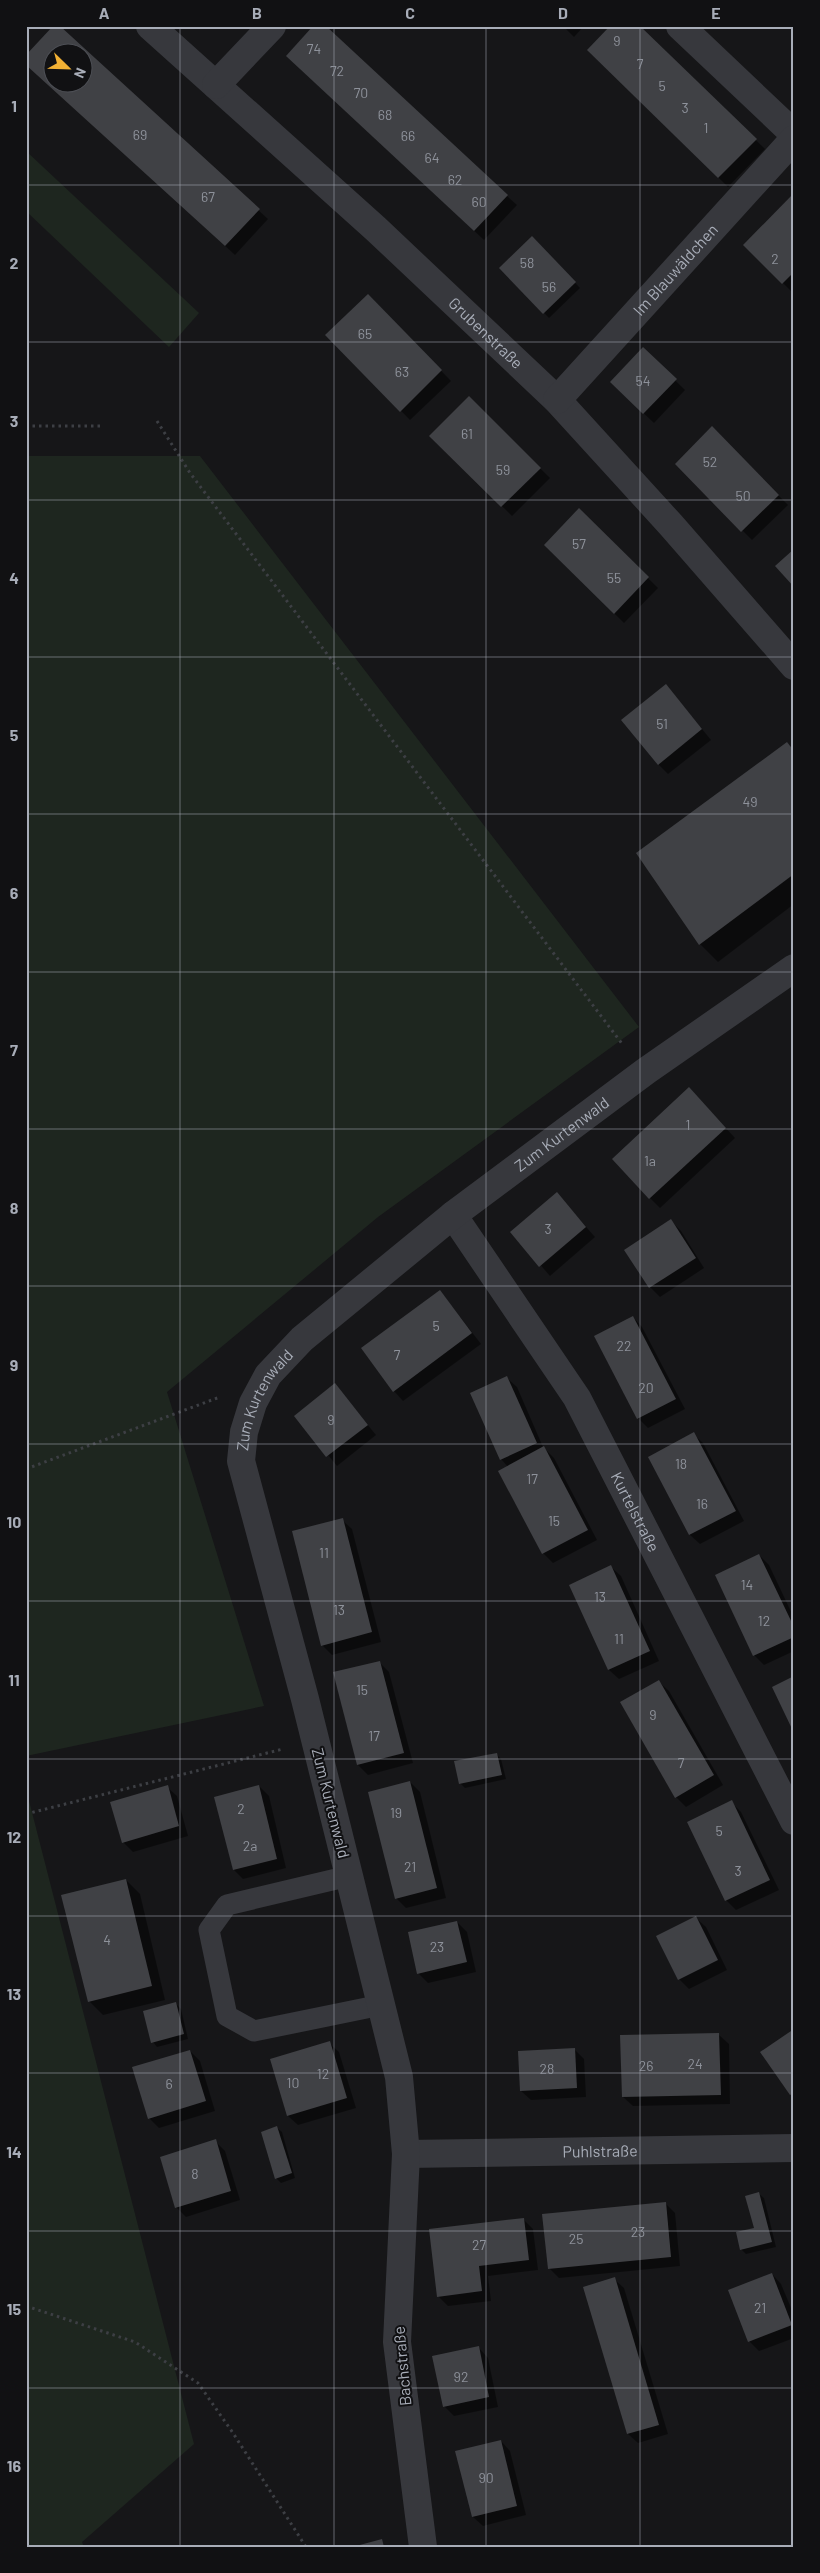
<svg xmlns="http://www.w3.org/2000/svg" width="820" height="2573" font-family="Barlow,sans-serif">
<rect width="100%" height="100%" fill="#161618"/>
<!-- green -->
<g fill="#1e261f">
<polygon points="26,151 199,313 169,347 26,211"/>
<polygon points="26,456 200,456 639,1027 378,1217 167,1392 264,1706 26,1756"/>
<polygon points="26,1789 194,2444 82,2542 84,2547 26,2547"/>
</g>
<!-- shadow -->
<g fill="#0007" fill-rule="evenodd">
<path d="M55,26L268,219L235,255L33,70ZM52,52H82V82H52Z"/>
<polygon points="563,26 584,26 574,37"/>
<polygon points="589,50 734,119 765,149 728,187"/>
<polygon points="297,66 507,196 517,205 484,240"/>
<polygon points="794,196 794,292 793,293 745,245"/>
<polygon points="532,238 580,288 549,318 501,268"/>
<polygon points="368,295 451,381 410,420 327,335"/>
<polygon points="643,349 685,390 654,423 621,392"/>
<polygon points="469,398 550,478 512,516 431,436"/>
<polygon points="712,428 788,505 752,540 676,464"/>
<polygon points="579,510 658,588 624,623 545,545"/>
<polygon points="666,685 711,740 668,774 658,764"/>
<polygon points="794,751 794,904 718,962 700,944 637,853"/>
<polygon points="699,1099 735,1138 660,1208 650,1198"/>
<polygon points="557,1194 595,1237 550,1276 512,1232"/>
<polygon points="671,1221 681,1231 704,1268 660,1297 650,1287"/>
<polygon points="440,1291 481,1344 403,1401 394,1391"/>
<polygon points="633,1317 642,1327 685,1409 648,1428 638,1418"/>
<polygon points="507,1378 517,1387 543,1447 554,1458 597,1540 553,1563 543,1553 508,1467 501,1459"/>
<polygon points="335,1385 376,1435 337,1466 296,1416"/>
<polygon points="693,1434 703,1443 744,1521 700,1544 690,1535 649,1457"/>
<polygon points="342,1520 352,1529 381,1642 332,1655 322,1645"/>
<polygon points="759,1555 769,1565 794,1618 794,1651 764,1665 754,1655 717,1575"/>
<polygon points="611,1567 621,1576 659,1661 619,1679 609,1670 570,1585"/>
<polygon points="379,1662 389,1672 413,1763 368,1775 358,1765 334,1673"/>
<polygon points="659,1682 669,1691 723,1785 686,1807 676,1797"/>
<polygon points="496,1754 501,1759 506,1779 465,1788 460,1783"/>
<polygon points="410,1782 420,1792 446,1898 406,1908 396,1898"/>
<polygon points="259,1786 269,1796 286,1868 243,1879 234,1870"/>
<polygon points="167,1787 177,1796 188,1836 133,1852 123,1842"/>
<polygon points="731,1802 741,1812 779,1890 736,1910 726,1900"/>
<polygon points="126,1880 140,1894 165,2000 103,2015 89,2001"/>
<polygon points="696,1918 706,1927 727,1970 689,1989 679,1979"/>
<polygon points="457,1922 467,1932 476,1972 428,1983 419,1974"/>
<polygon points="176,2004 181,2009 188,2039 157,2047 153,2042"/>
<polygon points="719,2035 729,2044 730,2104 633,2106 623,2097"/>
<polygon points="329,2043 339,2052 356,2108 298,2125 288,2116"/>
<polygon points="574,2049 584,2059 586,2097 531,2100 521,2091"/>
<polygon points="190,2051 200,2061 215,2111 159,2128 149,2118"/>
<polygon points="277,2128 282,2132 295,2178 281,2183 276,2178"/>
<polygon points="215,2141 225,2151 240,2200 186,2217 176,2207"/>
<polygon points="759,2194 764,2198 776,2247 746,2254 741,2249 755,2229"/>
<polygon points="665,2203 675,2213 680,2266 559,2278 549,2268"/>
<polygon points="523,2219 533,2229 538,2270 488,2276 491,2301 448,2306 438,2296"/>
<polygon points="772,2274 781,2284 794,2315 794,2338 759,2351 750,2342 730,2291"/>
<polygon points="614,2279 624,2288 668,2434 638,2443 628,2434"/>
<polygon points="479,2348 488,2358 498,2407 454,2416 444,2406"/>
<polygon points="501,2441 510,2451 526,2515 483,2526 473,2517"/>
</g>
<!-- building -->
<g fill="#404145" fill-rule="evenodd">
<path d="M53,26H60L260,209L225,246L26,65V55ZM52,52H82V82H52Z"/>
<polygon points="313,26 326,26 508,195 474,231 286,56"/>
<polygon points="610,26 640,26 757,139 718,178 587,50"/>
<polygon points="794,193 794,272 782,284 743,245"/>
<polygon points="532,236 576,282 543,314 499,268"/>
<polygon points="368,294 442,370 400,412 325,335"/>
<polygon points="643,347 677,379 643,414 610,382"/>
<polygon points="469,396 541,468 501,507 429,436"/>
<polygon points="712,426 779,495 741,532 675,464"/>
<polygon points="579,508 649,577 614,614 544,545"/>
<polygon points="794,549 794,587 775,566"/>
<polygon points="666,684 702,729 658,765 621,720"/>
<polygon points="787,742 794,751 794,874 699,945 636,853"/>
<polygon points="689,1087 726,1128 649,1199 612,1159"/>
<polygon points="557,1192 586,1227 539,1267 510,1232"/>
<polygon points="671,1219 696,1258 649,1288 624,1250"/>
<polygon points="440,1290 472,1333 393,1392 361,1348"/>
<polygon points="633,1316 676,1399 637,1419 594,1336"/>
<polygon points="507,1376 537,1443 500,1460 470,1393"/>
<polygon points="335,1383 368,1425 326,1457 294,1416"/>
<polygon points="694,1432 736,1511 689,1535 648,1457"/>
<polygon points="544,1446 588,1530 542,1554 498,1471"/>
<polygon points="343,1518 372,1632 321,1646 292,1531"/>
<polygon points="759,1554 794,1627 794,1637 753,1656 715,1575"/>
<polygon points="611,1565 650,1651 608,1670 569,1585"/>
<polygon points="380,1661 404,1753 357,1765 333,1672"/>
<polygon points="794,1676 794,1733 772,1687"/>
<polygon points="659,1680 714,1775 675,1798 620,1702"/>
<polygon points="497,1753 502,1775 459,1784 454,1761"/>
<polygon points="410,1781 437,1888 395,1899 368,1792"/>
<polygon points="168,1785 179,1826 122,1843 110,1802"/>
<polygon points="259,1785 277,1859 233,1870 214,1797"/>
<polygon points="732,1800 770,1880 725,1901 687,1822"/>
<polygon points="126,1879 152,1986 88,2002 61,1895"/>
<polygon points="696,1916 718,1960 678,1980 656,1936"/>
<polygon points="457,1921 467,1962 417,1974 408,1932"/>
<polygon points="176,2002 184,2034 151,2043 143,2011"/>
<polygon points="794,2029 794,2093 790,2095 760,2052"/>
<polygon points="719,2033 721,2095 622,2097 620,2035"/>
<polygon points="330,2041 347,2098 287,2116 270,2059"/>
<polygon points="575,2048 577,2088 520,2091 518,2051"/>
<polygon points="190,2050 206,2101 148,2119 132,2067"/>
<polygon points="277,2126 292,2173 275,2179 261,2132"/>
<polygon points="216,2139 231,2191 175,2208 160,2157"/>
<polygon points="759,2192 772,2242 740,2250 736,2232 754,2228 745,2196"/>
<polygon points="666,2202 671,2257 548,2269 542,2214"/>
<polygon points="524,2218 529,2260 479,2266 482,2291 437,2297 429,2229"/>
<polygon points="772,2273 792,2325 748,2342 728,2290"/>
<polygon points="615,2277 659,2425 627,2434 583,2287"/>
<polygon points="479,2346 489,2397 443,2407 432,2356"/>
<polygon points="501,2440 517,2506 472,2517 455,2451"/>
<polygon points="382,2539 384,2547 356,2547 356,2546"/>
</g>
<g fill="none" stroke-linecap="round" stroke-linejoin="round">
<!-- path -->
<g stroke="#3d3f44" stroke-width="3" stroke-dasharray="2.5 4" stroke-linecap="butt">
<polyline points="157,421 190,473 623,1045"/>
<polyline points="26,426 104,426"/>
<polyline points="26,1469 220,1397"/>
<polyline points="26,1814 283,1749"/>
<polyline points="26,2306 135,2342 198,2383 233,2433 306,2547"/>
</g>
<!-- service -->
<polyline stroke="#37383d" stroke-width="21" points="349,1876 227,1905 209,1930 227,2016 254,2031 381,2005"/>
<!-- minor -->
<g stroke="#37383d" stroke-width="28">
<path id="s1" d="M150,26L376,229L557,400L671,525L794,666"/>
<polyline points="680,26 794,134"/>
<polyline points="216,85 272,26"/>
<path id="s2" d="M557,400L794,139"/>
<path id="s3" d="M453,1215L577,1398L794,1821"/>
<path id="s4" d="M406,2154L794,2148"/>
<path id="s5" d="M423,2547L397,2342L406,2154L399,2077L305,1699L241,1461L244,1432L253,1403L268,1375L302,1339L453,1215L646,1071L794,968"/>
</g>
</g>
<!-- grid -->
<path fill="none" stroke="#a8adb8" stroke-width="1" stroke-opacity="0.55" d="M180,26V2547M334,26V2547M486,26V2547M640,26V2547M26,185H794M26,342H794M26,500H794M26,657H794M26,814H794M26,972H794M26,1129H794M26,1286H794M26,1444H794M26,1601H794M26,1759H794M26,1916H794M26,2073H794M26,2231H794M26,2388H794"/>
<g text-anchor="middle" stroke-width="4" stroke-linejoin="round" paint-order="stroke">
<!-- number labels -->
<g font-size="14" fill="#8e929b">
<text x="617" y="46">9</text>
<text x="314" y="54">74</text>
<text x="640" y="69">7</text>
<text x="337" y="76">72</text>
<text x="662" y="91">5</text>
<text x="361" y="98">70</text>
<text x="685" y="113">3</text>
<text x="385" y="120">68</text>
<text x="706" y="133">1</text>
<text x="140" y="140">69</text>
<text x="408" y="141">66</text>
<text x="432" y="163">64</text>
<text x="455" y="185">62</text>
<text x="208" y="202">67</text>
<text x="479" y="207">60</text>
<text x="775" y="264">2</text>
<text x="527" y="268">58</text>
<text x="549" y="292">56</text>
<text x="365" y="339">65</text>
<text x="402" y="377">63</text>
<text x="643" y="386">54</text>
<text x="467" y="439">61</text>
<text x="710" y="467">52</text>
<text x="503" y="475">59</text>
<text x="743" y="501">50</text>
<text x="579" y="549">57</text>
<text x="614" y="583">55</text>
<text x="662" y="729">51</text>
<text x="750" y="807">49</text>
<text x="688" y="1130">1</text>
<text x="650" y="1166">1a</text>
<text x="548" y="1234">3</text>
<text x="436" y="1331">5</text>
<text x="624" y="1351">22</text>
<text x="397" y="1360">7</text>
<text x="646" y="1393">20</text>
<text x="331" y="1425">9</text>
<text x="681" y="1469">18</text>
<text x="532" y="1484">17</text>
<text x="702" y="1509">16</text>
<text x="554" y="1526">15</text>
<text x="324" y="1558">11</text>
<text x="747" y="1590">14</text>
<text x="600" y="1602">13</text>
<text x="339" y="1615">13</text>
<text x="764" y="1626">12</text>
<text x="619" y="1644">11</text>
<text x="362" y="1695">15</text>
<text x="653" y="1720">9</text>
<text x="374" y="1741">17</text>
<text x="681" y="1768">7</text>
<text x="241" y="1814">2</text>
<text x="396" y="1818">19</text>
<text x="719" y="1836">5</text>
<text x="250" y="1851">2a</text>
<text x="410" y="1872">21</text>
<text x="738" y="1876">3</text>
<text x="107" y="1945">4</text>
<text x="437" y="1952">23</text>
<text x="695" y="2069">24</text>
<text x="646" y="2071">26</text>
<text x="547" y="2074">28</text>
<text x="323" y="2079">12</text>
<text x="293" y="2088">10</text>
<text x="169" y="2089">6</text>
<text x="195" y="2179">8</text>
<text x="638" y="2237">23</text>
<text x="576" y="2244">25</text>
<text x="479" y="2250">27</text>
<text x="760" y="2313">21</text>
<text x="461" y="2382">92</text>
<text x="486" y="2483">90</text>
</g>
<!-- street labels -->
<g font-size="16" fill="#a8adb8" stroke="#111113">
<text dy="6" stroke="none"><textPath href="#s2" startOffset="176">Im Blauwäldchen</textPath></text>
<text dy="6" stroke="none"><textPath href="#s1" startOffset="455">Grubenstraße</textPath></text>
<text dy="6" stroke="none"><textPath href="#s5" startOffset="1580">Zum Kurtenwald</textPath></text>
<text dy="6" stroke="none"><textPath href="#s5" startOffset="1175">Zum Kurtenwald</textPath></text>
<text dy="6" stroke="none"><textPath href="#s3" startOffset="349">Kurtelstraße</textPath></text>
<text transform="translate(331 1803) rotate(76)" y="6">Zum Kurtenwald</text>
<text dy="6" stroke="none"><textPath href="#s4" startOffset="194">Puhlstraße</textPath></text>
<text transform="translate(402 2366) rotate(-95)" y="6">Bachstraße</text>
</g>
</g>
<!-- border -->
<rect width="820" height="2573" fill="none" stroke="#111113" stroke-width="55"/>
<!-- north arrow -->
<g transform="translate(68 68) rotate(113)"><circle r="24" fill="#111113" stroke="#4d4f55"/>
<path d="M0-4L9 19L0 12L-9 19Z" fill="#f2b134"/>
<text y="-8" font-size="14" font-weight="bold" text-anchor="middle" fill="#a8adb8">N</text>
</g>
<rect x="28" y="28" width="764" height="2518" fill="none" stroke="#a8adb8" stroke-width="2"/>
<g font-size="16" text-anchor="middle" font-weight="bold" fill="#a8adb8">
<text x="104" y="19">A</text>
<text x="257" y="19">B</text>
<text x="410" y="19">C</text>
<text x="563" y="19">D</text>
<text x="716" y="19">E</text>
<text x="14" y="112">1</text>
<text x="14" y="269">2</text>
<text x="14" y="427">3</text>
<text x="14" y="584">4</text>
<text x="14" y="741">5</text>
<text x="14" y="899">6</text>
<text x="14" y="1056">7</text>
<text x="14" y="1214">8</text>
<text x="14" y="1371">9</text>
<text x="14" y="1528">10</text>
<text x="14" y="1686">11</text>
<text x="14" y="1843">12</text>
<text x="14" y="2000">13</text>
<text x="14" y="2158">14</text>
<text x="14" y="2315">15</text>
<text x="14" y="2472">16</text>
</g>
</svg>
